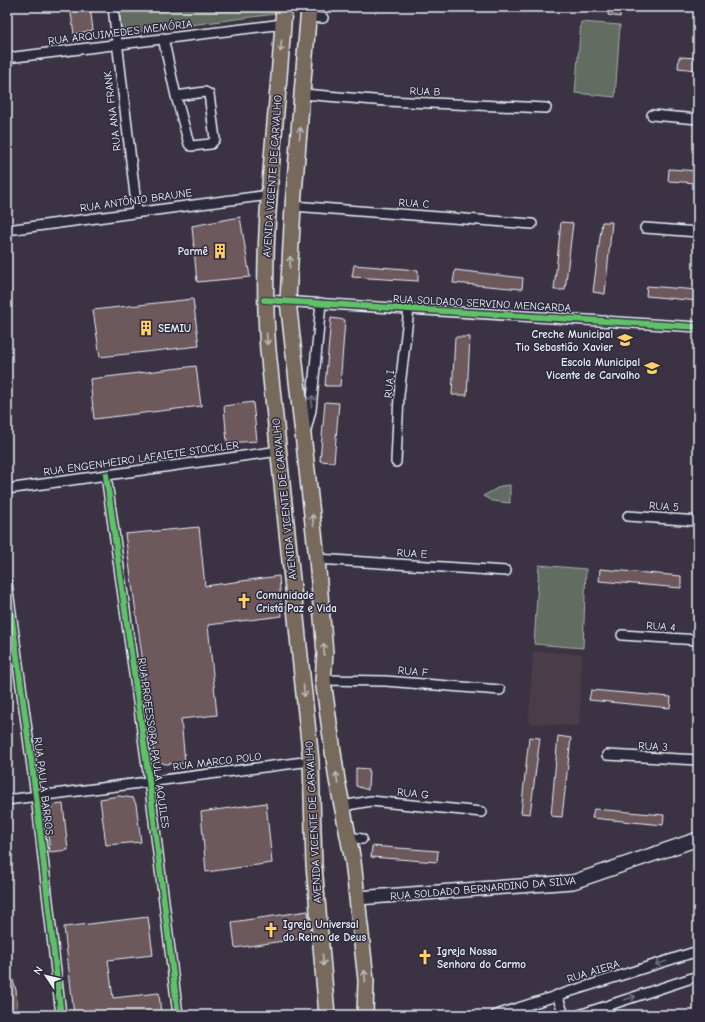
<svg xmlns="http://www.w3.org/2000/svg" width="705" height="1022" font-family="'Comic Neue',sans-serif">
<rect width="100%" height="100%" fill="#3b3343"/>
<filter id="ink" filterUnits="userSpaceOnUse"><feTurbulence type="fractalNoise" baseFrequency=".025" numOctaves="2"/><feDisplacementMap in="SourceGraphic" scale="8" xChannelSelector="R" yChannelSelector="G"/><feConvolveMatrix kernelMatrix="1 2 1 2 8 2 1 2 1" color-interpolation-filters="sRGB"/></filter>
<g filter="url(#ink)">
<!-- built -->
<polygon fill="#4a3e4a" points="533,651 582,654 579,726 529,723"/>
<!-- green -->
<g fill="#626c60" stroke="#a5aeac">
<polygon points="120,7 274,7 275,14 121,34"/>
<polygon points="581,22 620,25 615,97 575,93"/>
<polygon points="510,485 510,503 492,501 483,496 501,486"/>
<polygon points="539,565 586,569 583,648 534,644"/>
</g>
<!-- building -->
<g fill="#6d585c" stroke="#e8f1f8">
<polygon points="70,7 90,7 93,30 74,34"/>
<polygon points="609,7 621,7 620,17 608,15"/>
<polygon points="679,57 698,58 698,70 678,68"/>
<polygon points="669,169 698,171 698,183 668,181"/>
<polygon points="240,217 250,277 197,282 192,226"/>
<polygon points="561,222 573,223 565,290 554,290"/>
<polygon points="602,222 612,222 605,294 593,292"/>
<polygon points="354,265 418,270 418,281 352,277"/>
<polygon points="455,270 523,278 522,289 453,283"/>
<polygon points="647,286 698,290 698,301 646,296"/>
<polygon points="193,299 199,346 100,357 93,310"/>
<polygon points="331,318 345,320 340,386 325,386"/>
<polygon points="455,337 470,337 467,395 452,395"/>
<polygon points="196,366 201,406 94,419 90,379"/>
<polygon points="253,402 257,441 227,443 224,406"/>
<polygon points="325,402 339,403 334,462 320,461"/>
<polygon points="199,527 205,586 279,576 282,616 208,625 217,715 181,719 185,763 165,764 157,760 154,756 151,723 148,722 143,663 125,534"/>
<polygon points="600,569 681,576 681,588 599,581"/>
<polygon points="591,690 671,697 670,708 589,700"/>
<polygon points="558,736 571,738 562,817 551,816"/>
<polygon points="529,737 540,738 530,814 521,813"/>
<polygon points="356,768 369,769 368,790 356,786"/>
<polygon points="119,796 133,798 136,804 141,842 106,845 100,799"/>
<polygon points="266,803 272,863 206,872 201,812"/>
<polygon points="63,804 68,850 50,852 46,816 54,805"/>
<polygon points="594,809 664,815 663,825 592,818"/>
<polygon points="372,846 438,851 437,862 371,857"/>
<polygon points="308,911 311,937 235,948 232,922"/>
<polygon points="148,917 153,955 108,960 113,998 159,993 161,1015 74,1015 64,927"/>
<polygon points="7,968 9,968 16,990 18,1015 7,1015"/>
</g>
<g fill="none" stroke-linecap="round" stroke-linejoin="round">
<!-- street casing -->
<g stroke="#e8f1f8" stroke-width="12">
<g id="street">
<polyline points="113,7 137,212"/>
<polyline points="309,17 323,18"/>
<polyline points="163,38 176,96 205,92 209,94 215,139 211,144 191,146 189,144 176,96"/>
<polyline points="7,58 283,24"/>
<polyline points="303,94 386,101 546,108"/>
<polyline points="652,115 698,119"/>
<polyline points="293,206 532,224"/>
<polyline points="645,228 698,232"/>
<polyline points="7,230 269,195"/>
<polyline points="264,300 698,327"/>
<polyline points="306,430 311,410 321,303"/>
<polyline points="396,462 399,395 409,309"/>
<polyline points="106,475 149,780 178,1015"/>
<polyline points="7,489 279,451"/>
<polyline points="628,516 698,521"/>
<polyline points="317,559 506,571"/>
<polyline points="7,583 36,796 61,1015"/>
<polyline points="622,635 698,640"/>
<polyline points="323,680 385,681 500,690"/>
<polyline points="607,755 698,760"/>
<polyline points="7,800 311,761"/>
<polyline points="342,806 371,801 482,812"/>
<polyline points="349,837 362,839"/>
<polyline points="557,995 564,1015"/>
<polyline points="496,1015 698,951"/>
<polyline points="579,1015 698,976"/>
</g>
</g>
<!-- secondary casing -->
<g stroke="#e8f1f8" stroke-width="16">
<polyline id="secondary" points="358,898 573,882 698,839"/>
</g>
<!-- primary casing -->
<g stroke="#e8f1f8" stroke-width="18">
<g id="primary">
<path d="M284,7C278,121 259,235 268,350L311,761L314,865L327,1015"/>
<polyline points="309,7 293,206 288,301 317,559 325,653 323,680 337,780 353,861 366,980 365,1015"/>
</g>
</g>
<!-- street -->
<use href="#street" stroke="#2f2a3d" stroke-width="9"/>
<!-- secondary -->
<use href="#secondary" stroke="#2f2a3d" stroke-width="13"/>
<!-- primary -->
<use href="#primary" stroke="#77695c" stroke-width="15"/>
<!-- cycleway casing -->
<g stroke="#2f2a3d" stroke-width="8">
<g id="cycleway">
<polyline points="264,300 698,327"/>
<polyline points="106,475 149,780 178,1015"/>
<polyline points="7,583 36,796 61,1015"/>
</g>
</g>
<!-- cycleway -->
<use href="#cycleway" stroke="#61c268" stroke-width="6"/>
</g>
<!-- one-way arrows -->
<defs><path id="oneway-shaft" d="M-6 0H5M1.5-3L5.5 0L1.5 3" fill="none" stroke-width="1.6" stroke-linecap="round" stroke-linejoin="round"/></defs>
<g stroke="#bbbbba">
<use href="#oneway-shaft" transform="translate(281 46) rotate(95)"/>
<use href="#oneway-shaft" transform="translate(300 133) rotate(-85)"/>
<use href="#oneway-shaft" transform="translate(290 262) rotate(-87)"/>
<use href="#oneway-shaft" transform="translate(267 339) rotate(86)"/>
<use href="#oneway-shaft" transform="translate(313 520) rotate(-96)"/>
<use href="#oneway-shaft" transform="translate(324 649) rotate(-93)"/>
<use href="#oneway-shaft" transform="translate(304 691) rotate(85)"/>
<use href="#oneway-shaft" transform="translate(337 778) rotate(-99)"/>
<use href="#oneway-shaft" transform="translate(323 960) rotate(85)"/>
<use href="#oneway-shaft" transform="translate(365 976) rotate(-95)"/>
</g>
<g stroke="#70707e">
<use href="#oneway-shaft" transform="translate(312 401) rotate(-83)"/>
<use href="#oneway-shaft" transform="translate(661 963) rotate(163)"/>
<use href="#oneway-shaft" transform="translate(630 998) rotate(-18)"/>
</g>
</g>
<!-- icons -->
<defs>
<g id="building-bare" transform="scale(1.2)"><path d="M-4-6H4V6H1V3H-1V6H-4ZM-2.5-4.3h1.7v1.8h-1.7ZM.8-4.3h1.7v1.8H.8ZM-2.5-1h1.7V.8h-1.7ZM.8-1h1.7V.8H.8Z" fill="#ffd166" stroke="#2f2a3d" stroke-width="2.5" paint-order="stroke"/></g>
<g id="school-bare" transform="scale(1.2)"><path d="M0-5L7-2L0 1L-7-2ZM-4 1L0 2.5L4 1V4Q0 6-4 4Z" fill="#ffd166" stroke="#2f2a3d" stroke-width="2.5" paint-order="stroke"/></g>
<g id="church-bare" transform="scale(1.2)"><path d="M-1.2-6h2.4v3.5h3.3v2.4h-3.3V6h-2.4V-.1h-3.3v-2.4h3.3Z" fill="#ffd166" stroke="#2f2a3d" stroke-width="2.5" paint-order="stroke"/></g>
</defs>
<g fill-rule="evenodd">
<use href="#building-bare" x="220" y="251"/>
<use href="#building-bare" x="146" y="328"/>
<use href="#school-bare" x="625" y="340"/>
<use href="#school-bare" x="652" y="368"/>
<use href="#church-bare" x="244" y="601"/>
<use href="#church-bare" x="271" y="930"/>
<use href="#church-bare" x="425" y="957"/>
</g>
<g text-anchor="middle" stroke-width="3" stroke-linejoin="round" paint-order="stroke">
<!-- street labels -->
<g font-size="11" fill="#e8f1f8" stroke="#2f2a3d">
<text transform="translate(120 32) rotate(-7)" y="4">RUA ARQUIMEDES MEMÓRIA</text>
<text transform="translate(425 91) rotate(2)" y="4">RUA B</text>
<text transform="translate(112 111) rotate(-97)" y="4">RUA ANA FRANK</text>
<text transform="translate(272 176) rotate(-86)" y="4">AVENIDA VICENTE DE CARVALHO</text>
<text transform="translate(136 200) rotate(-8)" y="4">RUA ANTÔNIO BRAUNE</text>
<text transform="translate(414 203) rotate(4)" y="4">RUA C</text>
<text transform="translate(482 303) rotate(3)" y="4">RUA SOLDADO SERVINO MENGARDA</text>
<text transform="translate(389 384) rotate(-85)" y="4">RUA I</text>
<text transform="translate(141 458) rotate(-8)" y="4">RUA ENGENHEIRO LAFAIETE STOCKLER</text>
<text transform="translate(284 499) rotate(-96)" y="4">AVENIDA VICENTE DE CARVALHO</text>
<text transform="translate(664 506) rotate(4)" y="4">RUA 5</text>
<text transform="translate(412 553) rotate(3)" y="4">RUA E</text>
<text transform="translate(661 626) rotate(4)" y="4">RUA 4</text>
<text transform="translate(413 671) rotate(5)" y="4">RUA F</text>
<text transform="translate(154 743) rotate(82)" y="4">RUA PROFESSORA PAULA AQUILES</text>
<text transform="translate(653 746) rotate(3)" y="4">RUA 3</text>
<text transform="translate(217 761) rotate(-7)" y="4">RUA MARCO POLO</text>
<text transform="translate(44 786) rotate(83)" y="4">RUA PAULA BARROS</text>
<text transform="translate(413 793) rotate(5)" y="4">RUA G</text>
<text transform="translate(313 822) rotate(-93)" y="4">AVENIDA VICENTE DE CARVALHO</text>
<text transform="translate(483 888) rotate(-5)" y="4">RUA SOLDADO BERNARDINO DA SILVA</text>
<text transform="translate(593 971) rotate(-17)" y="4">RUA AIERA</text>
</g>
<!-- poi labels -->
<g font-size="11" font-weight="bold" fill="#e8f1f8" stroke="#2f2a3d" text-anchor="start">
<text x="208" y="255" text-anchor="end">Parmê</text>
<text x="158" y="332">SEMIU</text>
<text x="613" y="338" text-anchor="end">Creche Municipal<tspan x="613" dy="13">Tio Sebastião Xavier</tspan></text>
<text x="640" y="366" text-anchor="end">Escola Municipal<tspan x="640" dy="13">Vicente de Carvalho</tspan></text>
<text x="256" y="599">Comunidade<tspan x="256" dy="13">Cristã Paz e Vida</tspan></text>
<text x="283" y="928">Igreja Universal<tspan x="283" dy="13">do Reino de Deus</tspan></text>
<text x="437" y="955">Igreja Nossa<tspan x="437" dy="13">Senhora do Carmo</tspan></text>
</g>
</g>
<!-- margin -->
<rect width="705" height="1022" fill="none" stroke="#2f2a3d" stroke-width="24"/>
<rect x="12" y="12" width="681" height="998" fill="none" stroke="#e8f1f8" stroke-width="1.5" filter="url(#ink)"/>
<!-- north arrow -->
<g transform="translate(46 976) rotate(305)" stroke="#2f2a3d" stroke-width="3" paint-order="stroke">
<path d="M0-3L7 15L0 10L-7 15Z" fill="#e8f1f8"/>
<text y="-6" font-size="11" font-weight="bold" text-anchor="middle" fill="#e8f1f8">N</text>
</g>
</svg>
